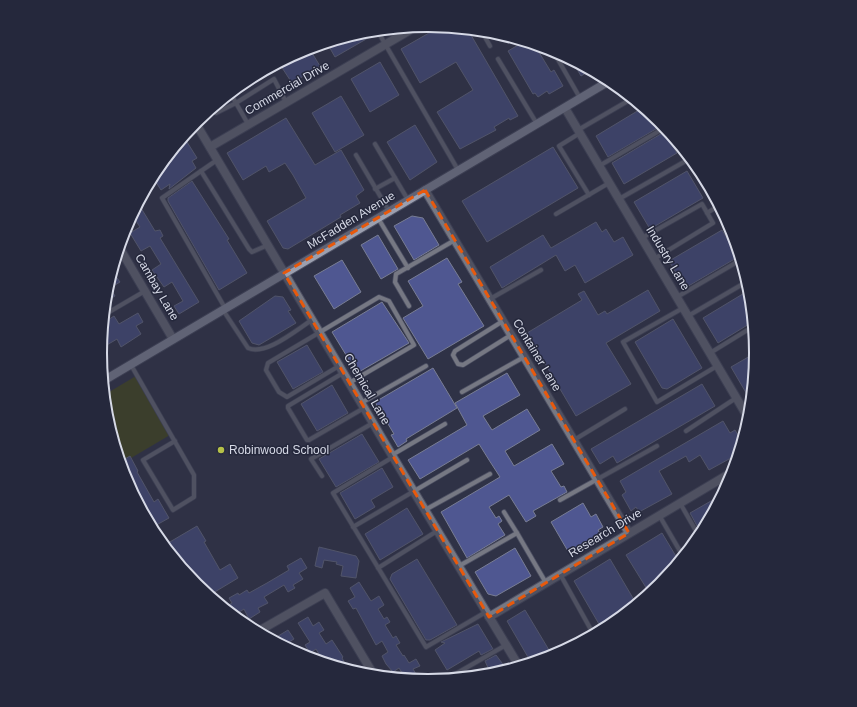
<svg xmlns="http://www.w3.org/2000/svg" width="857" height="707" font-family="Helvetica,sans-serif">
<rect width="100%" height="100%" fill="#2f3246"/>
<!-- green -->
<polygon fill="#494e0f" points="136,376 170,435 121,464 106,417 104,395"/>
<!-- building -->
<g fill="#4f5791" stroke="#787d94">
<polygon points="445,27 478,30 478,32 471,35 518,116 510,120 509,118 494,127 496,130 460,149 437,112 473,90 456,62 420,83 401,49 436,29 437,31"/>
<polygon points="374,30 375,34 335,57 327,43 365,31"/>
<polygon points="525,41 534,44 551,72 554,70 563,86 549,94 547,91 538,97 535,93 533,94 508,51"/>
<polygon points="309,48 320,66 292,83 279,63"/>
<polygon points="571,59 589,69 591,70 581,76"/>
<polygon points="380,62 399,95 370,112 351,79"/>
<polygon points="341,96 364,135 335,152 312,113"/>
<polygon points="644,107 657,118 661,126 608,157 596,136"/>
<polygon points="286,118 315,165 341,150 364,190 356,196 360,203 340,215 341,217 288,249 283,248 267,221 306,198 293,175 285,163 269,172 266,166 243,180 227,153"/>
<polygon points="415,125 437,162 410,180 387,142"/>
<polygon points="664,132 677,153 624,184 612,163"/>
<polygon points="181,139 184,144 187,142 197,158 192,161 196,168 169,189 170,184 161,190 152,176"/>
<polygon points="553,147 578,188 487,242 462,201"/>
<polygon points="687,171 703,198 650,229 634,202"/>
<polygon points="192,181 229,239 227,240 247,273 219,290 168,201 168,198"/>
<polygon points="138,203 155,231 160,230 163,236 160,238 199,302 179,314 174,306 183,301 172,282 164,287 152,270 161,264 150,246 141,251 130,233 140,227 132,215"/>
<polygon points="412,216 423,218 439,245 414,260 394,226"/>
<polygon points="596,222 602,232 606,229 614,242 623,237 633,255 585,283 575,265 565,271 556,255 502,288 490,267 543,235 551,248"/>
<polygon points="722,230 738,257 685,288 669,261"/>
<polygon points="378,235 398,269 381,279 361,245"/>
<polygon points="447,258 462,282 458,284 484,326 428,359 403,318 423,306 408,281"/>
<polygon points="342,260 361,292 334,309 314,276"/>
<polygon points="112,271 120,282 110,288 115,296 105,302 106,289"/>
<polygon points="751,289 754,321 718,343 703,318"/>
<polygon points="648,290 660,311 606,343 631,384 576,416 527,333 582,300 578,294 584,291 598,315 605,311 607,314"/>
<polygon points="275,296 283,297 291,310 288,311 296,323 259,345 252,343 239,321"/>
<polygon points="382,302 409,343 357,373 332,332"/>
<polygon points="138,313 143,322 136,326 141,334 121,347 117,339 100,349 103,323 114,316 119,324"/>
<polygon points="673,319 702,368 667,389 662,388 635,342"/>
<polygon points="307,345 323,372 293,389 277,362"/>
<polygon points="757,352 757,354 752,403 731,367"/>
<polygon points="433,368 457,408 406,439 407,441 398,447 391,435 394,434 375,402"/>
<polygon points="507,373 520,395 483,416 492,430 527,409 540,430 505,451 514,466 552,444 564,464 551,471 561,487 564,486 567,492 533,511 536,516 526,522 509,495 489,507 496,518 499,516 502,521 498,524 505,535 467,558 441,512 500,477 489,460 479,444 420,479 408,460 467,425 455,403"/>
<polygon points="702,384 715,406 617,463 613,456 600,464 591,449"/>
<polygon points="332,385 348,413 317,431 301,404"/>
<polygon points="723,421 730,433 735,430 743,443 739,445 741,449 740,453 709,470 700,455 689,462 686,456 659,471 672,494 639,512 636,507 631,511 622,495 626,492 620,481"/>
<polygon points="362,434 379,462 336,487 319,459"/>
<polygon points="130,456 138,471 137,472 154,502 158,499 169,518 151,528 125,479 120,462"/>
<polygon points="382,468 393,487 371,500 375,507 355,519 340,493"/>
<polygon points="725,493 719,504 702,535 690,513"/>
<polygon points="583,503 591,517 596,514 603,527 598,530 601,535 569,553 551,522"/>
<polygon points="407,508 423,534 380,560 365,534"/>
<polygon points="197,526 206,541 204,542 220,570 230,564 238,578 208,596 196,586 163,546"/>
<polygon points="662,533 680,563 661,586 650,594 626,555"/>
<polygon points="319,547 356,556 359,561 356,578 341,576 343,566 336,564 337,562 324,560 322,568 315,566"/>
<polygon points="515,548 531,576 496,596 488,594 475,572"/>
<polygon points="301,558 307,568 299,573 303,579 293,585 295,588 288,592 284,585 264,597 268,603 258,608 260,612 249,619 244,609 233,616 224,608 232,603 229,598 238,593 239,595 247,590 249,593 267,583 289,570 287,566"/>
<polygon points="417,559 457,625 430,640 426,640 390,579 392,574"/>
<polygon points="610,559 637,605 603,631 574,581"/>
<polygon points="359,582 371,601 379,596 384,605 378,609 384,619 387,617 390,622 385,625 393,638 396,636 400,643 396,645 403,656 404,655 409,663 416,659 420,666 413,669 420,681 406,679 399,668 393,672 386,664 382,656 388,652 382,641 376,645 356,608 353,609 348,601 355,597 350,588"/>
<polygon points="525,610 549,650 547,655 532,664 507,621"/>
<polygon points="308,617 313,626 319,622 324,630 319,633 326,644 332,640 343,657 342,658 349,671 325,664 316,649 310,653 305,645 310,642 298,623"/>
<polygon points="478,624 493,649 481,655 479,651 447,670 435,650 445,643 441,642"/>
<polygon points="288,630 294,639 289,642 296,654 279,644 275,638"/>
<polygon points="496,655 508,671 492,676 478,677 489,670 485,661"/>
</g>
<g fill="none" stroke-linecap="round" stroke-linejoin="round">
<!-- lane casing -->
<g stroke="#4d5063" stroke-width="5.5">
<g id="lane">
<polyline points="377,30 458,170"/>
<polyline points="481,30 490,46"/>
<polyline points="552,49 580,98"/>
<polyline points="498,59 537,124"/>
<polyline points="213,108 216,113 236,103 230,93"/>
<polyline points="248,124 236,103 274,79 286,102"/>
<polyline points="578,130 633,98"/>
<polyline points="580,133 559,146 589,195"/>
<polyline points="375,144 408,200"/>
<polyline points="356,155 389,211"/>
<polyline points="217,160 162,198 225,308"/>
<polyline points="599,166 666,127"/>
<polyline points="201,171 249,249 252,252 268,245"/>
<polyline points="375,189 395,178"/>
<polyline points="619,199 691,158"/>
<polyline points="707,213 720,205"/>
<polyline points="556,214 609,183"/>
<polyline points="378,218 408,268"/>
<polyline points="642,238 702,204 713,223 654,259"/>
<polyline points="677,297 737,262 748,281"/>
<polyline points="490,299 541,270"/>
<polyline points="409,306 395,282 396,274 455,240"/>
<polyline points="683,308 623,342 657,402 717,366"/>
<path d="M223,310L248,348C266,356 296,330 312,320"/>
<polyline points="104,315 145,291"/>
<polyline points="688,316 748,281"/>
<polyline points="503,321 455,351 453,355 458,364 463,365 511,335"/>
<polyline points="710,353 754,326"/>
<polyline points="131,365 194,475 194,497 173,510 143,460 175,441"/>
<polyline points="339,366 287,397 279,392 266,370 268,363 379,297 389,301 414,345 349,383"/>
<polyline points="343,373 288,406 288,408 307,440 309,440 364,408"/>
<polyline points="462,392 524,357"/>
<polyline points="361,403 426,366"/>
<polyline points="686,431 736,398"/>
<polyline points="574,440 625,409"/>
<polyline points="392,455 445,424"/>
<polyline points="393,457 333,493 426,647 486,612"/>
<polyline points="322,476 311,459 373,423"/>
<polyline points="723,478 728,487"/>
<polyline points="560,500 657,446"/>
<polyline points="680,503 700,538"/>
<polyline points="425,510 490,474"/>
<polyline points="504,512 517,533"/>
<polyline points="659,515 684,558"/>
<polyline points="353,527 467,460"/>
<polyline points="459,566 517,533 546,583"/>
<polyline points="378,568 437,531"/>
<polyline points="560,574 590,628"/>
<polyline points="445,680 506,645"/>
</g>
</g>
<!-- street casing -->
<g stroke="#4d5063" stroke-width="10">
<g id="street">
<polyline points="565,108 750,421"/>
<polyline points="195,122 393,457 520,668"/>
<polyline points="210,147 417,26"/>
<polyline points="425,190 629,533"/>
<polyline points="119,247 173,339"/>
<polyline points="489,617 734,471"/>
<polyline points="257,632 325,593 375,677"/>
</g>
</g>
<!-- secondary casing -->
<g stroke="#4d5063" stroke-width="10">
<polyline id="secondary" points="103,381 611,80"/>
</g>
<!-- lane -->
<use href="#lane" stroke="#767883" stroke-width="4"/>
<!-- street -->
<use href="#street" stroke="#767883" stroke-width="8"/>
<!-- secondary -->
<use href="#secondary" stroke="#9b9faf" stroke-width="8"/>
</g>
<!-- marked area -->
<path d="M0 0H857V707H0ZM425,190L629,533L489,617L284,273Z" fill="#2f3246" fill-opacity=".55" fill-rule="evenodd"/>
<path fill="none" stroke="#e8590c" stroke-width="3" stroke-dasharray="8 5" stroke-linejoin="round" d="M425,190L629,533L489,617L284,273Z"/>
<!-- markers -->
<circle fill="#b6c148" stroke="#25283c" stroke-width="1.5" cx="221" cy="450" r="4"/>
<g text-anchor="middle" stroke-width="3" stroke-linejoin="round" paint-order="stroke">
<!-- street labels -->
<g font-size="12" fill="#d6d9e6" stroke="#25283c">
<text transform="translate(287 88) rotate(-30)" y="4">Commercial Drive</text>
<text transform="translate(351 220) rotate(-31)" y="4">McFadden Avenue</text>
<text transform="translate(668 258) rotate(59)" y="4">Industry Lane</text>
<text transform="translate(157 287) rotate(60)" y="4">Cambay Lane</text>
<text transform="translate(537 355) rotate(59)" y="4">Container Lane</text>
<text transform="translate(367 389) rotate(60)" y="4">Chemical Lane</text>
<text transform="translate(605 533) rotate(-31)" y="4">Research Drive</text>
</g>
<!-- poi labels -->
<g font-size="12" fill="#d6d9e6" stroke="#25283c" text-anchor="start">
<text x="229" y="454">Robinwood School</text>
</g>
</g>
<!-- crop -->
<path d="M0 0H857V707H0ZM107 353a321 321 0 1 1 642 0a321 321 0 1 1-642 0Z" fill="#25283c" fill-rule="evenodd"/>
<path fill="none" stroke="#d6d9e6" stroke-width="2" d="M107 353a321 321 0 1 1 642 0a321 321 0 1 1-642 0Z"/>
</svg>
